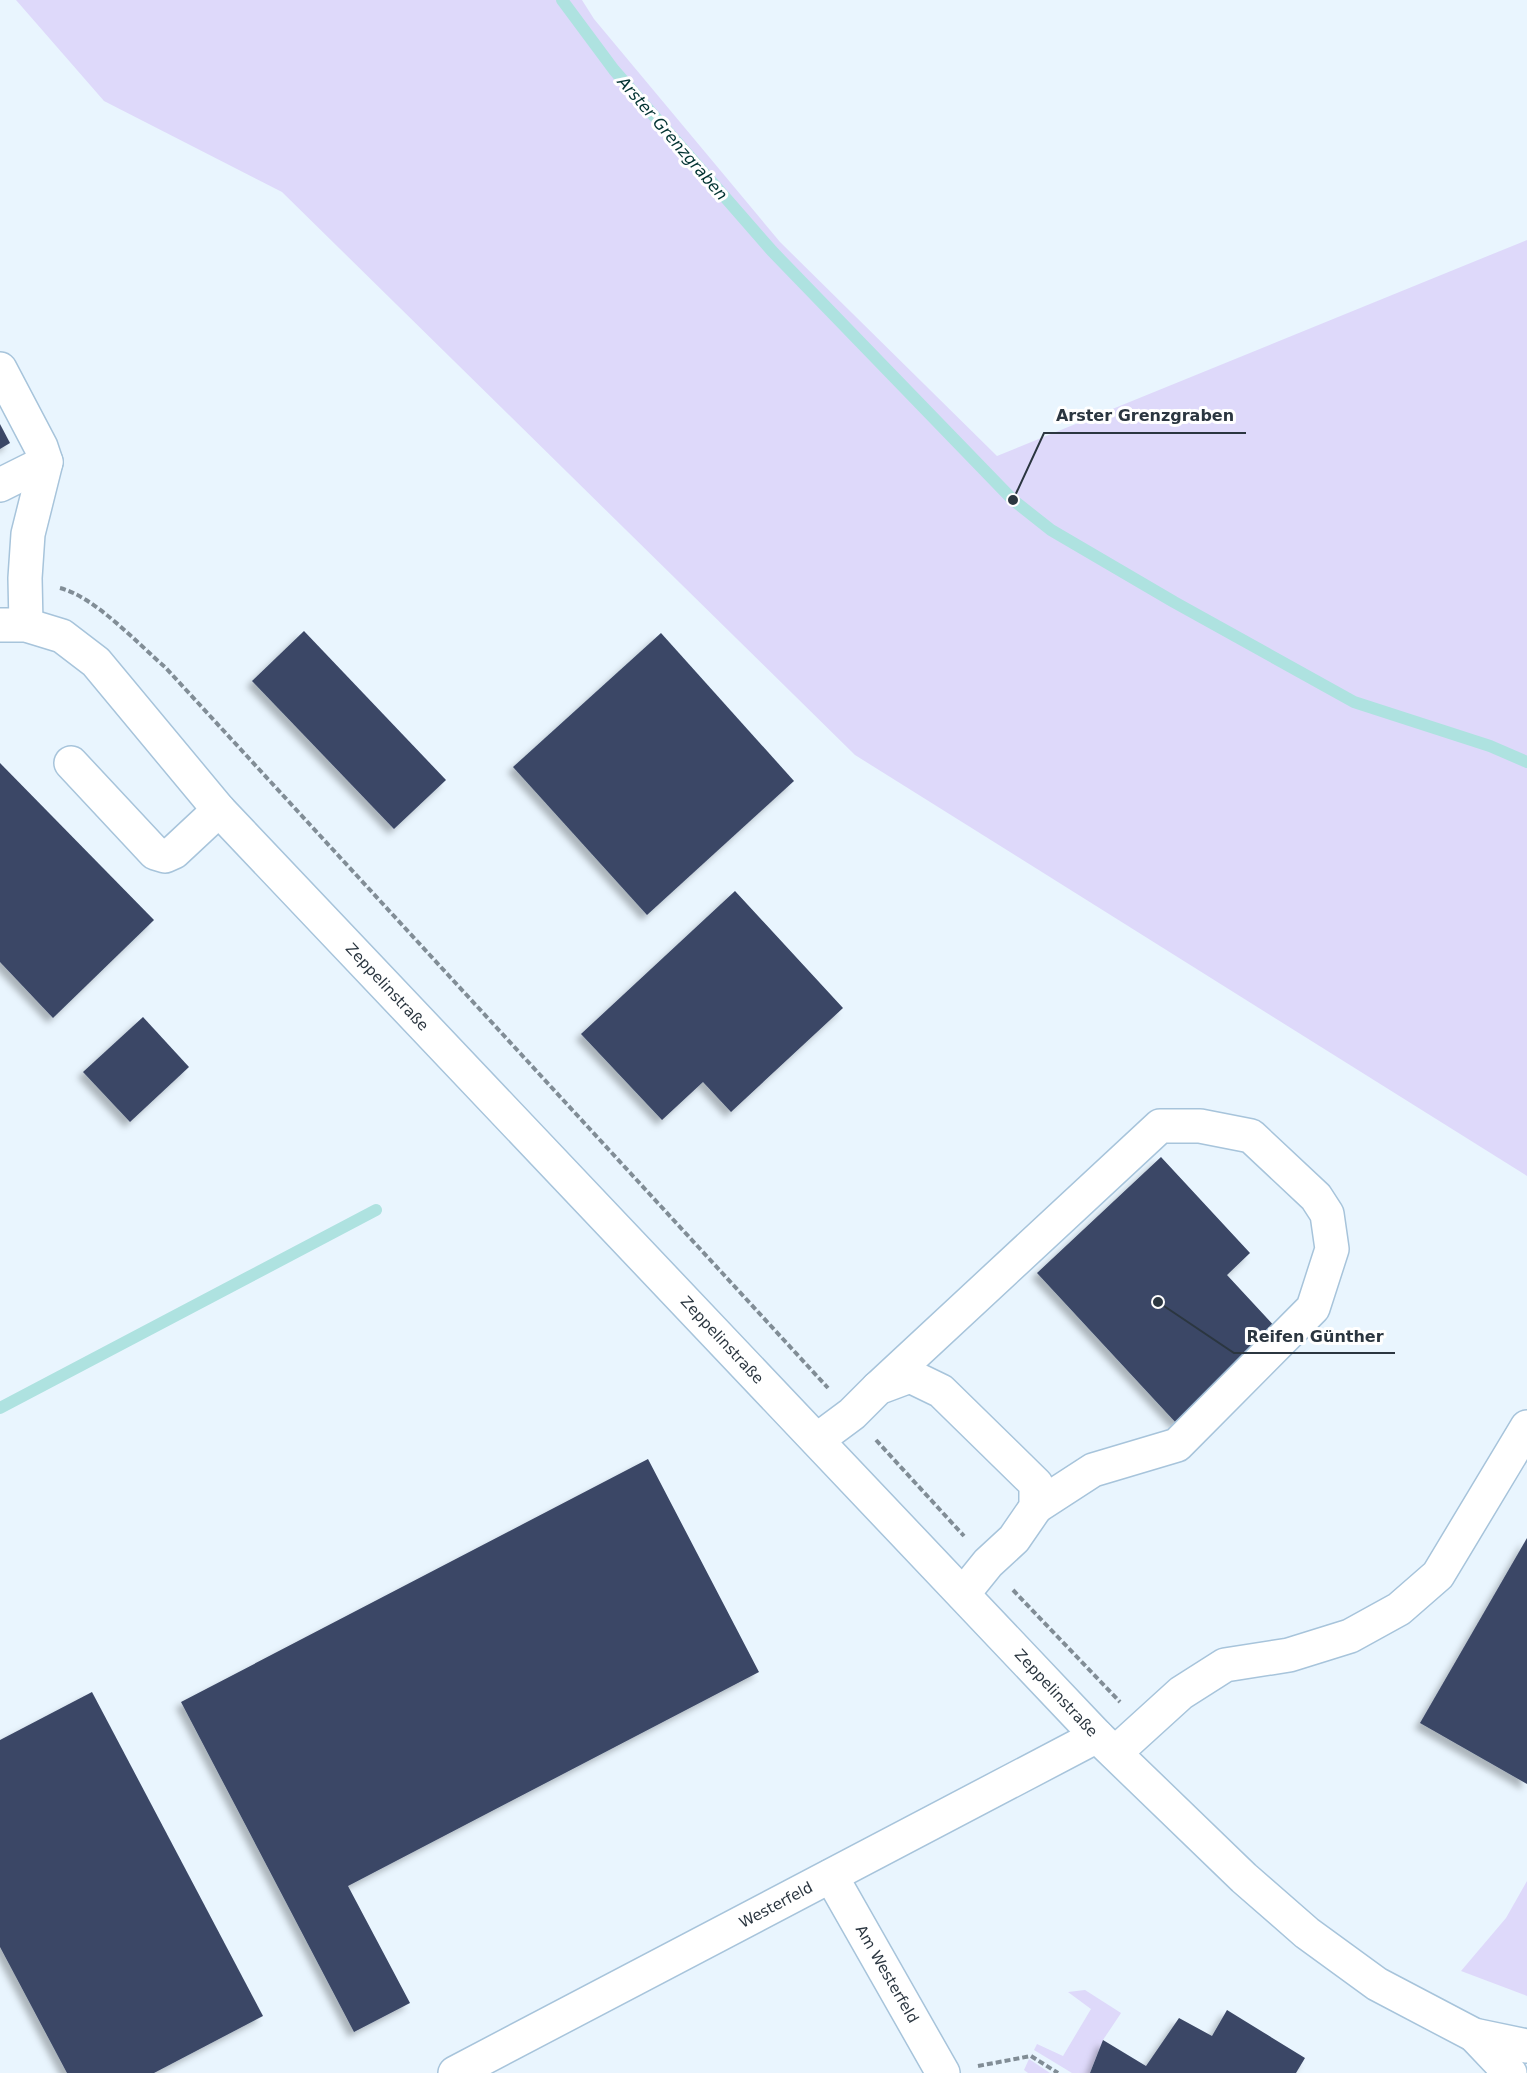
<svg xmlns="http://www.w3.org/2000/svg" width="1527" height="2073" font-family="'DejaVu Sans',sans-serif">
<defs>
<filter id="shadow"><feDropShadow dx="-5.5" dy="5.5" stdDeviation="3" flood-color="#0004"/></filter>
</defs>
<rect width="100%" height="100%" fill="#e9f5fe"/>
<!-- green -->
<g fill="#ded9fa">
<polygon points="16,0 582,0 594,19 780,242 997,456 1527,240 1527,1176 855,755 282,192 104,101"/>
<polygon points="1527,1881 1527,1996 1461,1971 1506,1918"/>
<polygon points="1085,1990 1121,2013 1103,2040 1090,2073 1072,2073 1034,2050 1037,2044 1063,2056 1091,2009 1068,1992"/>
<polygon points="1029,2059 1050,2073 1028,2073 1024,2070"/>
</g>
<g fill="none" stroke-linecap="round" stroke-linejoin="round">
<!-- stream -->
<g stroke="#aee2e0" stroke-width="12">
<polyline points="562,0 614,70 772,251 1013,500 1051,530 1174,602 1354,702 1490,746 1527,762"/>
<polyline points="0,1408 376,1210"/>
</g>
</g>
<!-- building -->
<g fill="#3b4766" filter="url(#shadow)">
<polygon points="0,424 10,443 0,449"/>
<polygon points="304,631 446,780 394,829 252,681"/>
<polygon points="661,633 794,781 647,915 513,767"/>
<polygon points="0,763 154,920 53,1018 0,962"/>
<polygon points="735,891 843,1008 731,1112 703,1082 662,1120 581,1034"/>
<polygon points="143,1017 189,1067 130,1122 83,1072"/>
<polygon points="1161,1157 1250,1253 1227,1275 1278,1330 1177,1424 1037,1273"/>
<polygon points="648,1459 759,1672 348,1886 410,2003 354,2032 181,1702"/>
<polygon points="1527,1538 1527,1784 1420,1723"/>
<polygon points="92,1692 263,2016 154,2073 67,2073 0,1947 0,1740"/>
<polygon points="1227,2010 1305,2058 1296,2073 1090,2073 1103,2040 1146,2066 1179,2018 1212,2036"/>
</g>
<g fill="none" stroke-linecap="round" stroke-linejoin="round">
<!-- minor casing -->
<g stroke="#a7c4db" stroke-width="36">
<g id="minor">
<polyline points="0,369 41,447 46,462 28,534 25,578 26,625"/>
<polyline points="0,485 46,462"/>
<polyline points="0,625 26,625 62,636 96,662 219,810 1097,1736 1244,1878 1307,1933 1377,1984 1474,2035 1527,2046"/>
<polyline points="71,763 155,853 165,856 174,852 219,810"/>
<polyline points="878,1388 1160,1126 1200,1126 1251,1136 1316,1197 1327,1214 1332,1249 1313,1308 1177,1445 1093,1470 1036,1507"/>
<polyline points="817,1440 852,1414 878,1388 910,1376 941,1391 1036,1484 1036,1507 1014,1539 988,1563 963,1594"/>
<polyline points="1115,1753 1181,1693 1225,1665 1289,1655 1350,1636 1399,1609 1438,1575 1527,1427"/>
<polyline points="831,1876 943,2073"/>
<polyline points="1474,2035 1510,2073"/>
<polyline points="455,2073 1097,1736"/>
</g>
</g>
<!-- path -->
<g stroke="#818d96" stroke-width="4" stroke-dasharray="6 3" stroke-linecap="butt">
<path d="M60,588C95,597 137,643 165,667L828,1388"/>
<polyline points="876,1440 964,1536"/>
<polyline points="1013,1590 1120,1702"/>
<polyline points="978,2066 1031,2056 1058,2073"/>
</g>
<!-- minor -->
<use href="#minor" stroke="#fff" stroke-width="33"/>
</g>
<g text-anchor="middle" stroke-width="6" stroke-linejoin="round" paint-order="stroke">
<!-- street labels -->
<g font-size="15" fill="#2b3640" stroke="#fff">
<text transform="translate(387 987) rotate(47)" y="5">Zeppelinstraße</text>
<text transform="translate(722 1340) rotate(47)" y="5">Zeppelinstraße</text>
<text transform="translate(1056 1693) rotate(47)" y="5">Zeppelinstraße</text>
<text transform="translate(776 1905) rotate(-28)" y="5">Westerfeld</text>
<text transform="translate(887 1974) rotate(60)" y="5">Am Westerfeld</text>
</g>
<!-- water labels -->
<g font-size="16" font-style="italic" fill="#003231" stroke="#fff">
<text transform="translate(673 138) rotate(49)" y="6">Arster Grenzgraben</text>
</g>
</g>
<!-- callouts -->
<path fill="none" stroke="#2b3640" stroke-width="2" d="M1013 500L1044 433H1246M1158 1302L1234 1353H1395"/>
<g fill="#2b3640" stroke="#fff" stroke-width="2">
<circle cx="1013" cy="500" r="6"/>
<circle cx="1158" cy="1302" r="6"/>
</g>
<g font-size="16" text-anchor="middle" font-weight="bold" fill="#2b3640" stroke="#fff" stroke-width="6" stroke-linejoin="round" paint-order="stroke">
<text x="1145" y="421">Arster Grenzgraben</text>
<text x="1315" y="1342">Reifen Günther</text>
</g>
</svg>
